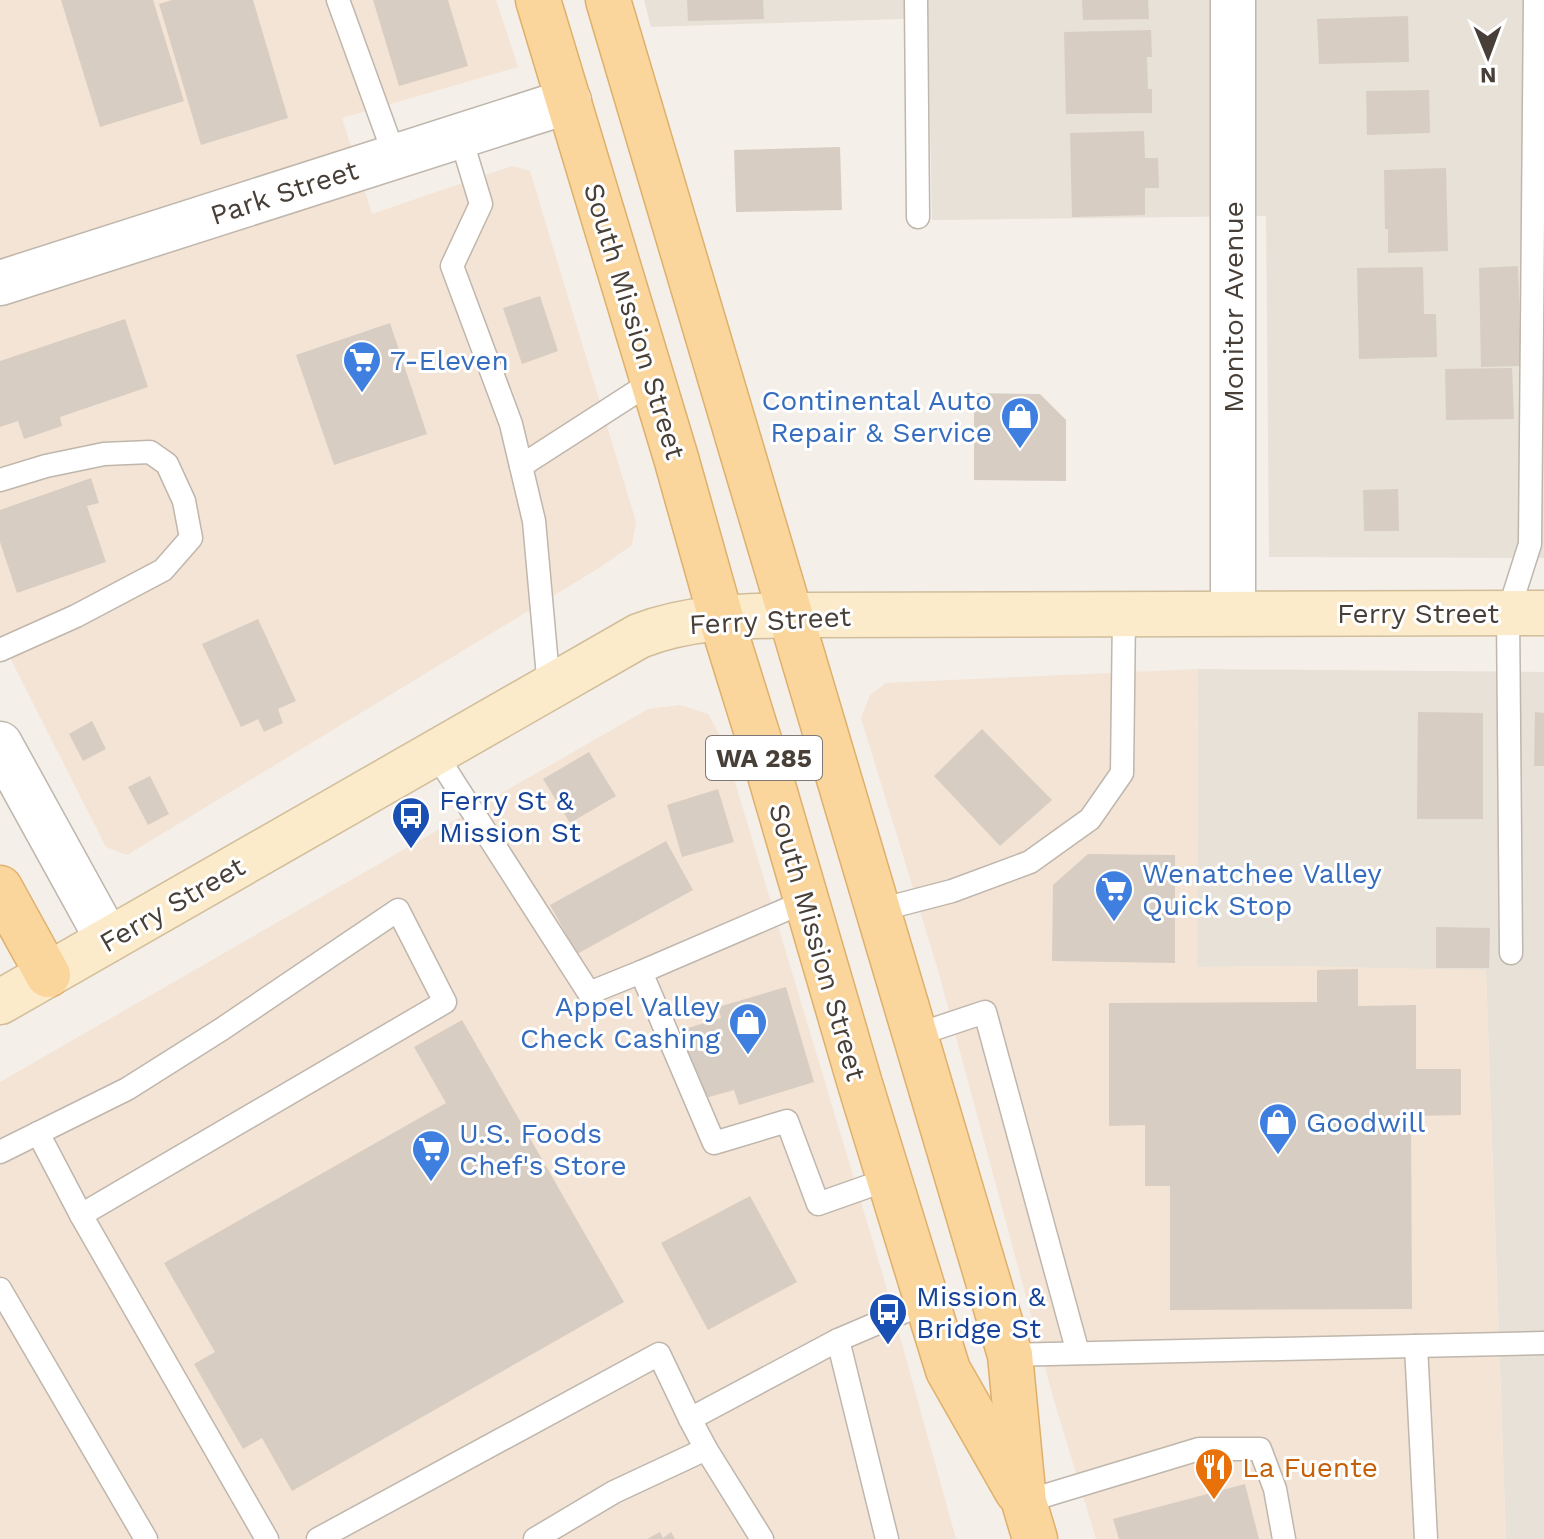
<svg xmlns="http://www.w3.org/2000/svg" width="1544" height="1539" font-family="'Work Sans',sans-serif">
<rect width="100%" height="100%" fill="#f4efe9"/>
<!-- residential -->
<g fill="#e7e1d7">
<polygon points="644,0 1544,0 1544,558 1269,557 1266,216 932,220 928,18 651,27"/>
<polygon points="1198,669 1544,672 1544,1539 1506,1539 1486,971 1292,966 1197,967"/>
</g>
<!-- commercial -->
<g fill="#f4e4d5">
<polygon points="0,0 496,0 518,67 342,118 372,214 512,166 530,171 636,522 632,545 599,568 127,855 106,847 0,638"/>
<polygon points="1198,669 1197,967 1292,966 1486,970 1506,1539 1096,1539 1053,1397 938,970 861,718 870,695 886,683"/>
<polygon points="680,705 708,714 722,739 884,1279 956,1539 0,1539 0,1082 648,709"/>
</g>
<!-- building -->
<g fill="#d8cdc2">
<polygon points="61,0 153,0 184,101 100,127"/>
<polygon points="172,0 253,0 288,118 201,145 159,4"/>
<polygon points="373,0 448,0 468,66 399,86"/>
<polygon points="687,0 763,0 764,19 688,21"/>
<polygon points="1082,0 1148,0 1149,19 1083,20"/>
<polygon points="1408,16 1409,62 1319,64 1317,19"/>
<polygon points="1151,30 1152,57 1147,57 1148,89 1152,89 1152,113 1066,114 1064,32"/>
<polygon points="1429,90 1430,133 1367,135 1366,91"/>
<polygon points="1144,131 1145,158 1158,158 1159,188 1145,188 1145,215 1072,217 1070,133"/>
<polygon points="840,147 842,210 736,212 734,150"/>
<polygon points="1446,168 1448,251 1388,253 1388,229 1385,229 1384,170"/>
<polygon points="1518,266 1521,366 1481,367 1479,268"/>
<polygon points="1423,267 1424,314 1436,314 1437,357 1359,359 1357,268"/>
<polygon points="540,296 558,351 522,364 503,308"/>
<polygon points="125,319 148,387 60,417 62,426 24,439 18,421 0,427 0,361"/>
<polygon points="390,323 427,434 334,465 296,355"/>
<polygon points="1512,368 1514,419 1446,420 1445,369"/>
<polygon points="974,393 1040,394 1066,420 1066,481 974,480"/>
<polygon points="91,478 99,503 87,506 106,562 17,593 0,542 0,510"/>
<polygon points="1398,489 1399,531 1364,531 1363,490"/>
<polygon points="258,619 296,701 278,709 283,723 264,732 258,719 241,727 202,644"/>
<polygon points="1418,712 1483,713 1483,819 1417,819"/>
<polygon points="1535,712 1544,713 1544,766 1534,766"/>
<polygon points="92,721 106,749 83,761 69,734"/>
<polygon points="982,729 1052,800 1000,846 934,776"/>
<polygon points="589,752 616,796 570,823 543,779"/>
<polygon points="150,776 169,814 148,825 128,787"/>
<polygon points="718,789 734,842 682,857 667,805"/>
<polygon points="666,841 693,890 577,954 550,905"/>
<polygon points="1088,854 1175,855 1175,963 1052,961 1053,885"/>
<polygon points="1436,927 1490,928 1489,968 1436,968"/>
<polygon points="1358,969 1358,1006 1416,1005 1416,1069 1461,1069 1461,1115 1411,1116 1412,1309 1170,1310 1170,1186 1145,1186 1145,1125 1109,1126 1109,1003 1317,1002 1317,970"/>
<polygon points="786,987 814,1082 739,1105 734,1090 702,1099 681,1030 721,1018 718,1007"/>
<polygon points="462,1020 624,1302 292,1491 262,1438 243,1449 194,1364 215,1352 164,1263 446,1103 414,1047"/>
<polygon points="750,1196 797,1282 708,1330 661,1243"/>
<polygon points="1245,1484 1259,1539 1119,1539 1113,1519"/>
<polygon points="660,1532 663,1538 671,1532 675,1539 647,1539"/>
</g>
<g fill="none" stroke-linecap="round" stroke-linejoin="round">
<!-- lane casing -->
<g stroke="#bfb6ac" stroke-width="25">
<g id="lane">
<polyline points="338,0 395,157"/>
<polyline points="916,0 918,217"/>
<polyline points="460,135 481,204 452,266 511,424 534,521 549,688"/>
<polyline points="521,466 653,381"/>
<polyline points="0,480 46,466 104,454 150,452 167,464 184,501 191,538 163,570 76,616 0,650"/>
<polyline points="435,753 589,993 641,972"/>
<polyline points="806,901 641,972 714,1143 787,1121 818,1204 889,1179"/>
<polyline points="879,910 952,891 1030,862 1090,819 1122,773 1124,614"/>
<polyline points="1511,953 1508,613 1530,544 1535,0"/>
<polyline points="916,1035 985,1012 1078,1353"/>
<polyline points="38,1133 81,1215"/>
<polyline points="0,1152 127,1089 222,1029 398,910 445,1002 81,1215 267,1539"/>
<polyline points="0,1289 146,1539"/>
<polyline points="838,1340 927,1302"/>
<polyline points="1416,1346 1426,1539"/>
<polyline points="1010,1355 1544,1343"/>
<polyline points="1024,1502 1199,1449 1260,1449 1275,1489 1284,1539"/>
<polyline points="318,1539 659,1354 690,1419"/>
<polyline points="535,1539 614,1492 706,1449"/>
<polyline points="762,1539 706,1449 690,1419 838,1340 887,1539"/>
</g>
</g>
<!-- street casing -->
<g stroke="#bfb6ac" stroke-width="47">
<g id="street">
<polyline points="1233,0 1233,613"/>
<polyline points="0,283 569,101"/>
<polyline points="0,744 108,940"/>
</g>
</g>
<!-- secondary casing -->
<g stroke="#d1bd9a" stroke-width="47">
<path id="secondary" d="M0,1002L639,636C693,615 751,616 807,615L1544,613"/>
</g>
<!-- primary casing -->
<g stroke="#dfb06c" stroke-width="47">
<g id="primary">
<polyline points="538,0 676,458 721,618 769,772 860,1084 948,1370 1017,1491"/>
<polyline points="608,0 1010,1355 1024,1502 1035,1539"/>
<polyline points="0,888 48,975"/>
</g>
</g>
<!-- lane -->
<use href="#lane" stroke="#fff" stroke-width="22"/>
<!-- street -->
<use href="#street" stroke="#fff" stroke-width="44"/>
<!-- secondary -->
<use href="#secondary" stroke="#fcebca" stroke-width="44"/>
<!-- primary -->
<use href="#primary" stroke="#fad59c" stroke-width="44"/>
</g>
<!-- icons -->
<defs>
<g id="supermarket-pin" transform="scale(2)"><path d="M0 17L-7.5 6A9.5 9.5 0 1 1 7.5 6Z" fill="#3f7fe0" stroke="#fff"/><path d="M-6-5.5h2.5l.6 2H6L4.5 2H-2.5L-4.4-4H-6ZM-1.5 3.2a1.3 1.3 0 1 0 .1 0ZM3 3.2a1.3 1.3 0 1 0 .1 0Z" fill="#fff"/></g>
<g id="shop-pin" transform="scale(2)"><path d="M0 17L-7.5 6A9.5 9.5 0 1 1 7.5 6Z" fill="#3f7fe0" stroke="#fff"/><path d="M-5-2.5h2.3a2.7 3.5 0 0 1 5.4 0H5L5.5 6h-11ZM-1.5-2.5h3a1.5 2.3 0 0 0-3 0Z" fill="#fff"/></g>
<g id="bus-pin" transform="scale(2)"><path d="M0 17L-7.5 6A9.5 9.5 0 1 1 7.5 6Z" fill="#1a4fb4" stroke="#fff"/><path d="M-5-6H5V4H4V6H2V4H-2V6H-4V4H-5ZM-3.5-4V0h7V-4ZM-3.5 1.2v1.5H-2V1.2ZM2 1.2v1.5H3.5V1.2Z" fill="#fff"/></g>
<g id="restaurant-pin" transform="scale(2)"><path d="M0 17L-7.5 6A9.5 9.5 0 1 1 7.5 6Z" fill="#e8710a" stroke="#fff"/><path d="M-5-6h1v4h1v-4h1v4h1v-4h1v5L-1.5 .5V6h-2V.5L-5-1ZM5-6V6H3V1.5H1.5Q1.5-4 5-6Z" fill="#fff"/></g>
</defs>
<g fill-rule="evenodd">
<use href="#supermarket-pin" x="362" y="360"/>
<use href="#shop-pin" x="1020" y="416"/>
<use href="#bus-pin" x="411" y="816"/>
<use href="#supermarket-pin" x="1114" y="889"/>
<use href="#shop-pin" x="748" y="1022"/>
<use href="#shop-pin" x="1278" y="1122"/>
<use href="#supermarket-pin" x="431" y="1149"/>
<use href="#bus-pin" x="888" y="1312"/>
<use href="#restaurant-pin" x="1214" y="1467"/>
</g>
<g text-anchor="middle" stroke-width="6" stroke-linejoin="round" paint-order="stroke">
<!-- shield labels -->
<rect fill="#fff" stroke="#7e7974" stroke-width="2" x="706" y="736" width="116" height="44" rx="6"/>
<g font-size="26" font-weight="bold" fill="#473f38">
<text x="764" y="767">WA 285</text>
</g>
<!-- street labels -->
<g font-size="28" fill="#473f38" stroke="#fff">
<text transform="translate(284 192) rotate(-18)" y="10">Park Street</text>
<text transform="translate(1233 307) rotate(-90)" y="10">Monitor Avenue</text>
<text transform="translate(635 321) rotate(73)" y="10">South Mission Street</text>
<text x="1418" y="623">Ferry Street</text>
<text transform="translate(770 620) rotate(-3)" y="10">Ferry Street</text>
<text transform="translate(172 904) rotate(-30)" y="10">Ferry Street</text>
<text transform="translate(818 942) rotate(74)" y="10">South Mission Street</text>
</g>
<!-- shop labels -->
<g font-size="28" fill="#366cbe" stroke="#fff" text-anchor="start">
<text x="390" y="370">7-Eleven</text>
<text x="992" y="410" text-anchor="end">Continental Auto<tspan x="992" dy="32">Repair &amp; Service</tspan></text>
<text x="1142" y="883">Wenatchee Valley<tspan x="1142" dy="32">Quick Stop</tspan></text>
<text x="720" y="1016" text-anchor="end">Appel Valley<tspan x="720" dy="32">Check Cashing</tspan></text>
<text x="1306" y="1132">Goodwill</text>
<text x="459" y="1143">U.S. Foods<tspan x="459" dy="32">Chef's Store</tspan></text>
</g>
<!-- transit labels -->
<g font-size="28" fill="#164399" stroke="#fff" text-anchor="start">
<text x="439" y="810">Ferry St &amp;<tspan x="439" dy="32">Mission St</tspan></text>
<text x="916" y="1306">Mission &amp;<tspan x="916" dy="32">Bridge St</tspan></text>
</g>
<!-- food labels -->
<g font-size="28" fill="#c56008" stroke="#fff" text-anchor="start">
<text x="1242" y="1477">La Fuente</text>
</g>
</g>
<!-- north arrow -->
<g transform="translate(1488 56) rotate(179)" stroke="#ffffff" stroke-width="6" paint-order="stroke">
<path d="M0-6L14 30L0 20L-14 30Z" fill="#473f38"/>
<text y="-12" font-size="22" font-weight="bold" text-anchor="middle" fill="#473f38">N</text>
</g>
</svg>
